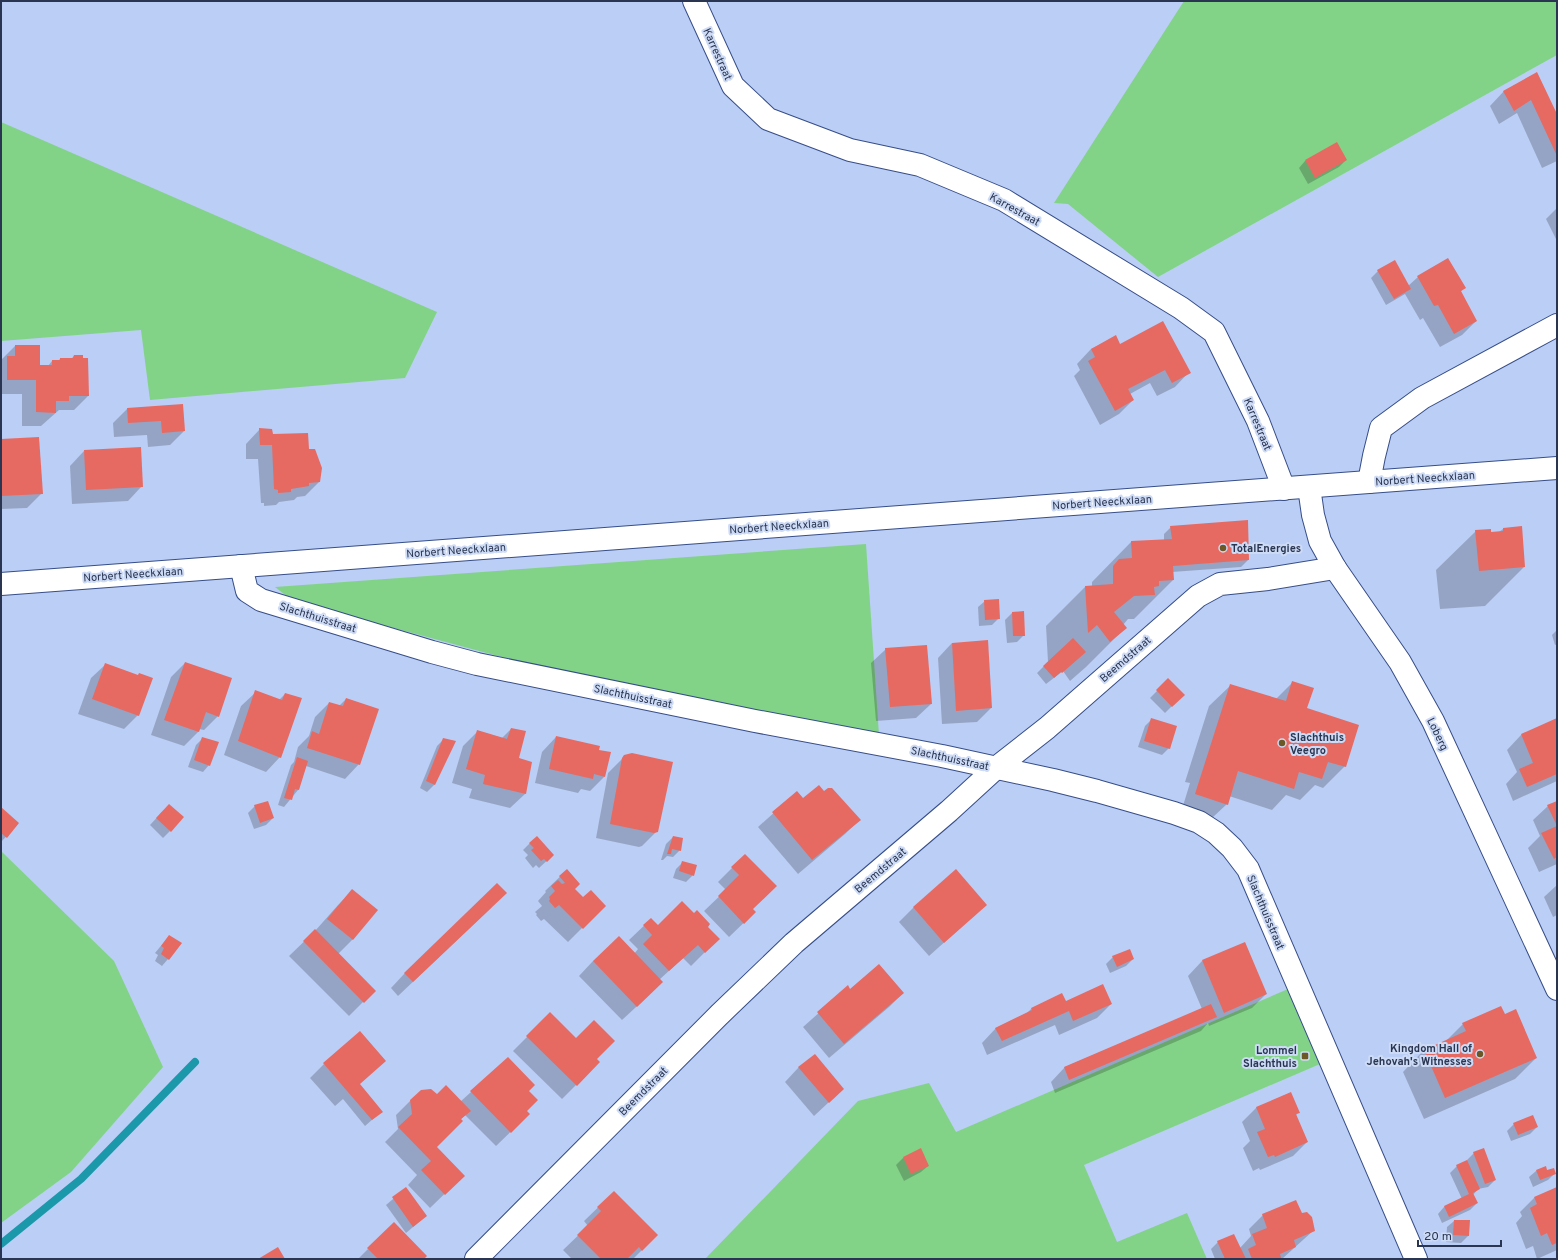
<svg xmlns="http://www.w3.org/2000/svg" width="1558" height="1260" font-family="Overpass,sans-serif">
<rect width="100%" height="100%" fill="#bbcef6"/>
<!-- green -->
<g fill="#82d388">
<polygon points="1184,1 1557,1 1557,55 1158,277 1068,204 1054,203"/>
<polygon points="1,122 437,312 405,378 150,400 141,330 1,341"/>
<polygon points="866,544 879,735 569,675 293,601 275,587"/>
<polygon points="1,851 114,961 163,1067 71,1172 1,1223"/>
<polygon points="1288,989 1320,1064 1084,1165 1117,1242 1187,1213 1207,1259 705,1259 858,1101 929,1083 956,1132"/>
</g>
<!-- shadow -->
<g fill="#0003">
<polygon points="1537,73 1557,116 1557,161 1542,168 1517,113 1499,124 1490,106 1504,91"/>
<polygon points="1346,160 1339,167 1308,184 1299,168 1305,161"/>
<polygon points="1557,208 1557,239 1556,239 1546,219"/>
<polygon points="1378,271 1408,286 1418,277 1464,288 1460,292 1476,321 1462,335 1440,347 1423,318 1420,320 1405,294 1386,305 1371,278"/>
<polygon points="1115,337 1120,345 1189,372 1175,387 1157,396 1150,383 1130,394 1133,400 1119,414 1100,425 1074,376 1080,370 1077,364 1091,349"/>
<polygon points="15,346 39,366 48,366 52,361 58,361 60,359 71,359 74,356 88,396 74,410 59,410 41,426 22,426 22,394 1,394 1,360"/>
<polygon points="182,405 184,431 170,445 148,447 147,435 114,437 113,423 127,409"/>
<polygon points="260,429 309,450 319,482 305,496 297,497 294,500 279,502 276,505 264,506 264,503 261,503 258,459 246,459 246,444"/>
<polygon points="1,440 42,493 27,508 1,509"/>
<polygon points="84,451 142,486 128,501 72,504 70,466"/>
<polygon points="1171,527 1248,560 1241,567 1172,572 1173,580 1134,619 1128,619 1123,625 1125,628 1086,667 1070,681 1063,671 1046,684 1037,673 1048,662 1046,626 1085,587 1092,586 1092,582 1131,542 1164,541 1164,534"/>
<polygon points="1503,529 1524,567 1485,606 1440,609 1436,570 1476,531 1490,533 1499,532"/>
<polygon points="985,601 999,618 992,625 979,626 978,607"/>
<polygon points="1023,612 1024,635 1017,642 1007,643 1005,620 1012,613"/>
<polygon points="1557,630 1557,644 1555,645 1552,635"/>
<polygon points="952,643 991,708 977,722 942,724 938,658"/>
<polygon points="886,649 931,704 916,718 876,721 871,663"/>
<polygon points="185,663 218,716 204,730 199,729 198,732 184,746 151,735 171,677"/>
<polygon points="106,664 138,715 124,729 78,714 91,678"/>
<polygon points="1168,680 1183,695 1165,713 1150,698"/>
<polygon points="1292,683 1306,709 1345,766 1323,788 1315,785 1300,800 1286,795 1272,810 1229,796 1227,804 1212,818 1182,809 1190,783 1185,782 1209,706 1231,685 1276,699"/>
<polygon points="256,692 279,700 285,694 280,757 266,772 224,755 241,706"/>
<polygon points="346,699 359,764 345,779 306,766 298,790 284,807 278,805 291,765 294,762 298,747 309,736 315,717 329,703 339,706"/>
<polygon points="1152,719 1169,748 1162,755 1138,747 1145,726"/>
<polygon points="1557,719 1557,781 1513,801 1506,784 1517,772 1507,750 1521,735"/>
<polygon points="511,729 518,758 531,763 525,794 510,808 469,798 472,789 452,783 463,746 478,731 502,738"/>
<polygon points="556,737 597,750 604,777 590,791 581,789 578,793 535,783 542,752"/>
<polygon points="203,738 209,765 203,772 188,767 196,745"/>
<polygon points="444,739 454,741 434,785 427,792 420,788 437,746"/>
<polygon points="625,756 657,831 642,846 639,847 596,838 608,773"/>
<polygon points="797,792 803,799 824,792 859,820 845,834 798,874 758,827"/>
<polygon points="1557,802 1557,864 1539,872 1528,848 1540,836 1533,820 1548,806"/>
<polygon points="255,806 273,818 266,825 254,829 248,813"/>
<polygon points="1,809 18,824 1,842"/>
<polygon points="162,812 170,831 163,838 150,825"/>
<polygon points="673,837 680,850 673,857 667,856 663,860 661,860 666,844"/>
<polygon points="530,843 553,855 539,868 536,865 533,868 525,858 528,855 523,850"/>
<polygon points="745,855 752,909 755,912 729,937 704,911 726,890 718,882"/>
<polygon points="683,862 693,875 686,882 673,878 676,869"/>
<polygon points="567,870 574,889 583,898 604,906 568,942 544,919 541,921 536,915 537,914 535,912 542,906 538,901 546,892 545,891"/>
<polygon points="956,871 986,905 929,956 899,922 913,908"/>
<polygon points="1557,885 1557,915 1553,917 1544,897"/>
<polygon points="352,891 376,911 352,940 338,954 374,991 349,1016 289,956 315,931 338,905"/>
<polygon points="492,907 398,996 391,988 405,973"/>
<polygon points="694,915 718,939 691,966 683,958 659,980 648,996 622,1020 579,976 593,961 634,954 638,949 629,940 651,919 658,927"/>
<polygon points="169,936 168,959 162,966 155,961 158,955 155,953"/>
<polygon points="1245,943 1266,994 1252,1008 1209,1026 1208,1023 1201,1031 1055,1093 1051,1082 1065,1067 1202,1009 1188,976 1202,961"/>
<polygon points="1113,957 1133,959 1126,966 1110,973 1106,964"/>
<polygon points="848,987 850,990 903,993 889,1007 829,1058 803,1027"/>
<polygon points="1066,1003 1111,1004 1097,1018 1059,1035 1055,1025 987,1055 982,1043 996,1028 1027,1013 1032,1008"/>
<polygon points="550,1014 599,1062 562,1099 513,1051"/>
<polygon points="1504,1015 1536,1058 1515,1079 1424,1119 1403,1072 1424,1050 1446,1041 1463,1024"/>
<polygon points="324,1064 359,1085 381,1112 365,1126 343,1099 335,1106 310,1078"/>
<polygon points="799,1067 843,1089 814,1116 785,1082"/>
<polygon points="528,1091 526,1111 529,1114 496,1146 465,1115 435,1147 463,1176 430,1208 408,1185 417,1175 385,1142 398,1129 396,1115 411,1100 437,1095 460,1102 471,1092"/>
<polygon points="1290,1093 1299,1112 1295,1116 1307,1142 1293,1156 1260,1170 1259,1168 1253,1171 1243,1148 1250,1141 1242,1122 1256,1108"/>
<polygon points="1514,1124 1537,1127 1530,1134 1511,1141 1507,1131"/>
<polygon points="1474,1153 1495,1180 1488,1187 1478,1189 1473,1195 1477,1203 1470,1210 1442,1223 1438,1214 1444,1207 1462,1199 1450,1173 1457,1166 1467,1161 1467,1160"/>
<polygon points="903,1158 928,1166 921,1172 904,1181 896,1165"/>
<polygon points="1545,1167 1547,1172 1555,1173 1548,1180 1533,1187 1529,1177 1536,1171"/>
<polygon points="406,1188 426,1216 406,1233 386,1205"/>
<polygon points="1557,1188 1557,1250 1537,1259 1533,1246 1526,1249 1516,1223 1522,1216 1520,1212 1534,1198"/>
<polygon points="614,1192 657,1235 633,1259 572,1259 563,1250 588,1226 584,1221"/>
<polygon points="1263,1215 1302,1215 1311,1217 1314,1230 1282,1259 1215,1259 1211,1249 1218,1242 1240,1248 1251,1236 1249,1229"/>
<polygon points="1454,1221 1468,1236 1461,1243 1446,1242 1447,1227"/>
<polygon points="368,1249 423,1259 358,1259"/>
</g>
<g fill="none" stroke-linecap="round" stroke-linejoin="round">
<!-- stream -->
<polyline stroke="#1c98ab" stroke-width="8" points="1,1244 81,1179 195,1062"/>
</g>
<!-- building -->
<g fill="#e66a62">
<polygon points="1537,72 1557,114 1557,156 1531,100 1514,111 1503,91"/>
<polygon points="1337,142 1347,160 1315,178 1305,160"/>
<polygon points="1448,258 1466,288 1461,291 1477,321 1454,334 1438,305 1434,306 1417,276"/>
<polygon points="1395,260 1411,289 1394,299 1377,270"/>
<polygon points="1163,321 1191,373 1172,383 1165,370 1128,389 1134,400 1115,411 1088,361 1095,357 1091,349 1116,335 1120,344"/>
<polygon points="15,345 40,345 40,365 52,365 52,360 60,360 60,358 73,358 74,355 83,355 83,358 88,358 89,396 69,396 69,401 56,401 56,413 36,412 36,380 7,380 7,356 15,356"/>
<polygon points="183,404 185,431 162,433 161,421 128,423 127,408"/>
<polygon points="259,428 272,429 273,434 308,433 309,449 315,449 322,468 320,482 309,483 309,486 291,489 291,492 278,493 278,490 274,489 272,445 260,445"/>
<polygon points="39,437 43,494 1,496 1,439"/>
<polygon points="141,447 143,487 86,490 84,450"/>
<polygon points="1248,520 1249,560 1173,566 1174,580 1159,581 1159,586 1154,587 1155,595 1134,596 1114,612 1127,628 1110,642 1097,625 1088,633 1085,586 1113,584 1113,566 1119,559 1132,558 1131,541 1172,539 1170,526"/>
<polygon points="1522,526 1525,567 1479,571 1475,530 1491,529 1491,532 1503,531 1503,528"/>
<polygon points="999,599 1000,619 985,620 984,600"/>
<polygon points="1024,611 1025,636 1013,636 1012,612"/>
<polygon points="1073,638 1086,652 1062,673 1061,672 1054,678 1043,666"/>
<polygon points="988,640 992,708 956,711 952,643"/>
<polygon points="927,645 932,704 890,707 885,648"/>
<polygon points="185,662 232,678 219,717 206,712 199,732 164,720"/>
<polygon points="105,663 138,675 139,673 153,678 139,716 92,699"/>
<polygon points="1168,678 1185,695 1172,707 1156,690"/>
<polygon points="1292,681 1314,688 1307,708 1359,725 1346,767 1328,762 1322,779 1299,772 1294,789 1238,771 1228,805 1195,794 1230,684 1286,701"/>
<polygon points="255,690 282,700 285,693 302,698 281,758 238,741"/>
<polygon points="346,698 379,709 360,765 307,748 312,731 319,734 329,702 343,706"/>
<polygon points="1151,718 1177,726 1170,749 1144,741"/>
<polygon points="1557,718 1557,774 1527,787 1519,769 1533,763 1521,734"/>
<polygon points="511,728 526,731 519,758 532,762 526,794 483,784 485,775 466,769 477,730 507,739"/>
<polygon points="556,736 600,746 599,750 611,752 605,777 594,774 593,779 549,769"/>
<polygon points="202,737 219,742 210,766 194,760"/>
<polygon points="443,738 456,741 435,785 426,781"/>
<polygon points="632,753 673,762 658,832 654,833 610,824 622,758 624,755"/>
<polygon points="297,757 308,761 299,790 295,789 292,800 284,798"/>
<polygon points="819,785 824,791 828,788 832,788 861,820 812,860 772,812 797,791 803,798"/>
<polygon points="268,801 274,818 260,823 254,805"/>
<polygon points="1557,801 1557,857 1554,859 1541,833 1557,826 1547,805"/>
<polygon points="169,804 184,817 171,832 156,818"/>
<polygon points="1,807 19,823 7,838 1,833"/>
<polygon points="537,836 554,855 547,862 544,859 541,861 531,850 534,848 529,843"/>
<polygon points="673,836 683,838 681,851 672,849 671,854 667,854"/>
<polygon points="745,854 777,886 753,909 756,912 744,924 718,896 739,875 731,867"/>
<polygon points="682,861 697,865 694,876 679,871"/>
<polygon points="567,869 580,884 575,889 583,897 591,890 606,906 583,929 559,905 555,908 549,901 550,899 549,897 555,891 551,886 558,880 562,884 565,883 559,876"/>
<polygon points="956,869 987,905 944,943 913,907"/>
<polygon points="497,883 507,893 413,982 404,973"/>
<polygon points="352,889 378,910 353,940 327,919"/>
<polygon points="682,901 694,913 697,910 710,924 708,927 720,939 705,953 698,945 669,971 643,944 652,935 643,925 651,918 658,925"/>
<polygon points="315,929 376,991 364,1003 303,941"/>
<polygon points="169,935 182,943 169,960 161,954 164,948 161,946"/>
<polygon points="619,936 663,982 637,1007 593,961"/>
<polygon points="1245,942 1267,994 1224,1013 1202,960"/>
<polygon points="1130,949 1134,959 1117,967 1112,956"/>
<polygon points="879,964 904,993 844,1044 817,1012 848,985 850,989"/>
<polygon points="1103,984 1112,1004 1073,1021 1069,1011 1002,1041 995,1028 1032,1010 1031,1008 1062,993 1066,1001"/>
<polygon points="1211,1004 1217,1017 1069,1080 1064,1067"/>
<polygon points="1501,1006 1505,1014 1516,1009 1537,1058 1445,1098 1424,1050 1466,1031 1462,1023"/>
<polygon points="550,1012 576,1038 594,1020 615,1041 597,1059 600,1062 577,1086 526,1036"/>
<polygon points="360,1031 386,1061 360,1084 383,1112 372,1120 323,1063"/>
<polygon points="815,1054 844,1089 829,1103 798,1067"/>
<polygon points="508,1057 535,1085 529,1091 538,1100 527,1111 530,1114 511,1133 470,1091"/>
<polygon points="446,1085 471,1111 461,1119 463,1121 437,1147 465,1176 445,1195 421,1170 431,1161 398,1127 412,1114 410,1100 421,1090 431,1089 437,1094"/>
<polygon points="1291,1092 1300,1113 1296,1114 1308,1142 1275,1157 1274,1155 1268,1157 1257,1132 1265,1129 1256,1107"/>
<polygon points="1533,1115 1538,1127 1518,1135 1513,1123"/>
<polygon points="921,1148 929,1166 911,1174 903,1157"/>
<polygon points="1484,1148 1496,1180 1485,1184 1473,1152"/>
<polygon points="1467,1160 1480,1189 1473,1193 1478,1203 1449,1217 1444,1206 1469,1194 1456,1165"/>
<polygon points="1546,1166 1547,1170 1554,1168 1556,1174 1540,1180 1536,1170"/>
<polygon points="406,1187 427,1216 413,1227 392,1197"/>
<polygon points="1557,1187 1557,1243 1552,1245 1547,1233 1541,1236 1530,1208 1537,1204 1534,1197"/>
<polygon points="614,1191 658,1235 642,1251 639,1247 627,1259 601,1259 577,1235 601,1211 597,1207"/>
<polygon points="1296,1200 1302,1213 1307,1212 1312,1217 1315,1231 1294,1240 1296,1247 1280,1254 1281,1258 1252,1259 1248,1249 1256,1245 1252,1234 1267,1228 1262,1214"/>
<polygon points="1454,1220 1470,1220 1469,1236 1453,1235"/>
<polygon points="394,1222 427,1256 424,1259 378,1259 367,1248"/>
<polygon points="1234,1234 1246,1259 1225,1259 1217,1241"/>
<polygon points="278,1247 285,1259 258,1259"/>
</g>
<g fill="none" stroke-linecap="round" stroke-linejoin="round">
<!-- minor casing -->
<g stroke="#364d87" stroke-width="24">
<g id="minor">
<polyline points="694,1 733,86 768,119 850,150 920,165 1004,200 1181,308 1214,332 1258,421 1284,489"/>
<polyline points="1369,482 1374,456 1381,428 1422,398 1557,325"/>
<polyline points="1309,487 1313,515 1320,541 1335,568 1400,662 1433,721 1557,989"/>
<polyline points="241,566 247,591 261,600 432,652 477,664 755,721 942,756 1053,780 1097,791 1174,813 1199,822 1216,833 1232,848 1248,869 1416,1259"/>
<polyline points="476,1259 719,1015 794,943 949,811 996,768 1047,728 1198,596 1220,584 1268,579 1335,568"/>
</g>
</g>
<!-- major casing -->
<g stroke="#364d87" stroke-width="24">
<polyline id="major" points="1,584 1557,468"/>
</g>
<!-- minor -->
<use href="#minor" stroke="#fff" stroke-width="22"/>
<!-- major -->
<use href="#major" stroke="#fff" stroke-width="22"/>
</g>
<!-- markers -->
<g fill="#6c5726" stroke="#cedbf6" stroke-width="1.5">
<circle cx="1223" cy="548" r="4"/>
<circle cx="1282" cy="743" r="4"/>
<circle cx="1480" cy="1054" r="4"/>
<rect x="1301" y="1052" width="8" height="8" rx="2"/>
</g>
<g text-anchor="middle" stroke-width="4" stroke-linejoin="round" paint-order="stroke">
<!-- street labels -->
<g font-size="11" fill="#2a3651" stroke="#cedbf6">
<text transform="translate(718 54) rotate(66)" y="4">Karrestraat</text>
<text transform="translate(1015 209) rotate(29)" y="4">Karrestraat</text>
<text transform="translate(1258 424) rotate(67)" y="4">Karrestraat</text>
<text transform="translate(1425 478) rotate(-4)" y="4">Norbert Neeckxlaan</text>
<text transform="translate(1102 502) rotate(-4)" y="4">Norbert Neeckxlaan</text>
<text transform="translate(779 526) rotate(-4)" y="4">Norbert Neeckxlaan</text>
<text transform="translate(456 550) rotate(-4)" y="4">Norbert Neeckxlaan</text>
<text transform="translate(133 574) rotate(-4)" y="4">Norbert Neeckxlaan</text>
<text transform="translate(318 617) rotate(17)" y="4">Slachthuisstraat</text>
<text transform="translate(1125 659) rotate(-41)" y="4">Beemdstraat</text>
<text transform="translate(633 696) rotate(12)" y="4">Slachthuisstraat</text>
<text transform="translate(1438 734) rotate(64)" y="4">Loberg</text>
<text transform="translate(950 758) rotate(12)" y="4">Slachthuisstraat</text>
<text transform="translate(880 870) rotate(-40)" y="4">Beemdstraat</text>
<text transform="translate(1266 912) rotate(67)" y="4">Slachthuisstraat</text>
<text transform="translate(643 1091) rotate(-45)" y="4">Beemdstraat</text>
</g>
<!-- poi labels -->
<g font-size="11" font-weight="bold" fill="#2a3651" stroke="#cedbf6" text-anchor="start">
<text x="1231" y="552">TotalEnergies</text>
<text x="1290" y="741">Slachthuis<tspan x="1290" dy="13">Veegro</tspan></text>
<text x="1472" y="1052" text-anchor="end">Kingdom Hall of<tspan x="1472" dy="13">Jehovah's Witnesses</tspan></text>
<text x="1297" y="1054" text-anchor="end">Lommel<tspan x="1297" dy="13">Slachthuis</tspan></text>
</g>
</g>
<!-- border -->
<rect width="1558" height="1260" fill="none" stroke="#2a3651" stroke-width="4"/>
<!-- scale -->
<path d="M1418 1240v6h83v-6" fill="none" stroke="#2a3651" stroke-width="2"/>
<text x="1424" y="1240" font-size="12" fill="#2a3651" stroke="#cedbf6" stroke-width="3" paint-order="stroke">20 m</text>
</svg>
